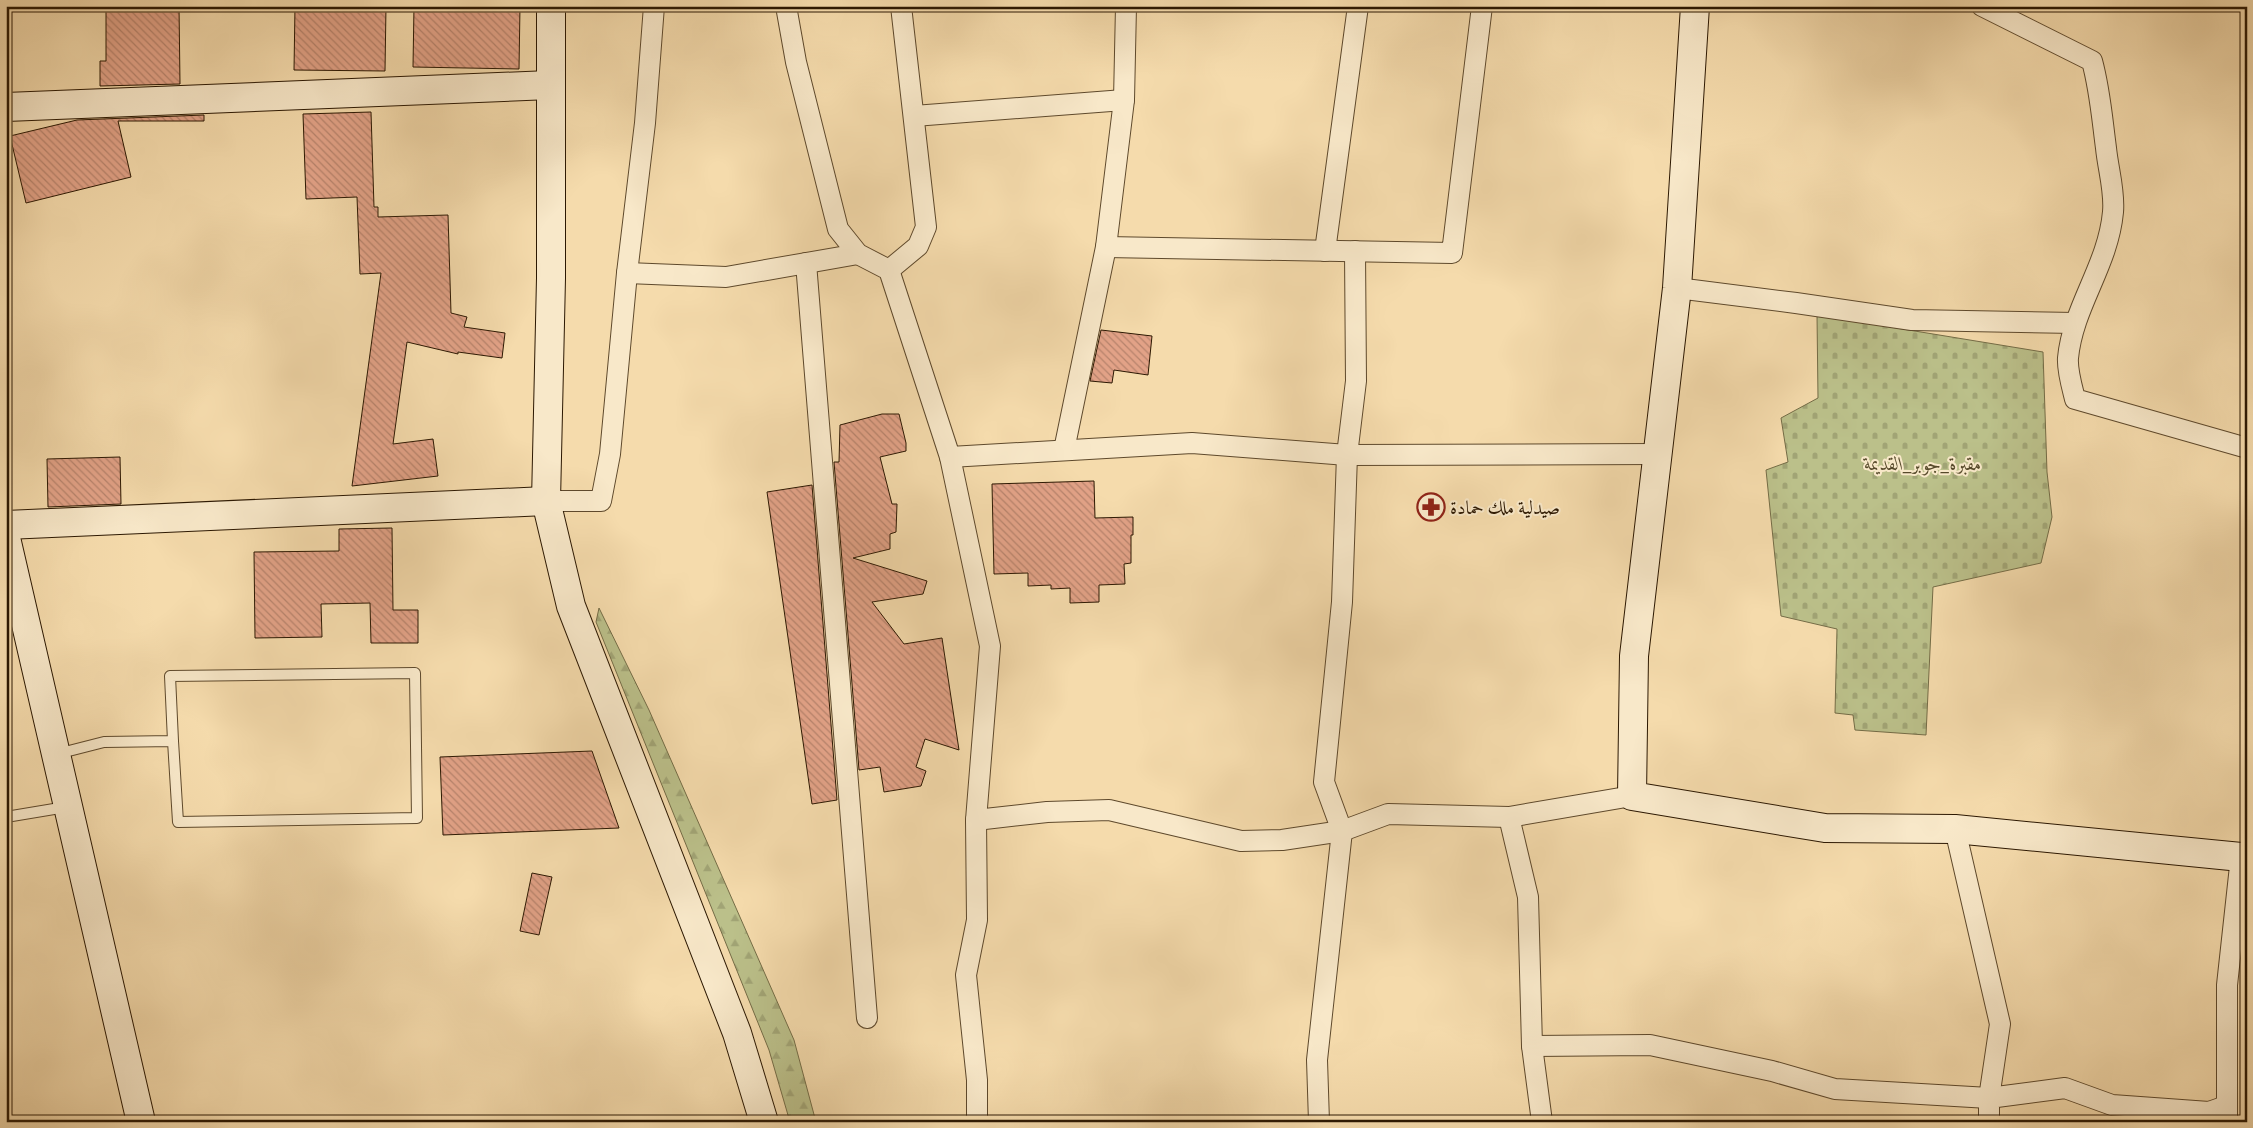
<svg xmlns="http://www.w3.org/2000/svg" width="2253" height="1128" font-family="Alegreya,Amiri,serif">
<defs>
<pattern id="forest-firs" width="22" height="20" patternUnits="userSpaceOnUse" patternTransform="scale(1.25)"><rect width="22" height="20" fill="#bbc08a"/><path d="M5 1l3.5 6h-7zM16 11l3.5 6h-7z" fill="#a1a475"/></pattern>
<pattern id="cemetery-stones" width="16" height="16" patternUnits="userSpaceOnUse" patternTransform="scale(1.25)"><rect width="16" height="16" fill="#bbc08a"/><path d="M2 7V4a2 2 0 0 1 4 0v3zM10 15v-3a2 2 0 0 1 4 0v3z" fill="#a1a475"/></pattern>
<pattern id="building-back-hatch" width="6" height="6" patternUnits="userSpaceOnUse" patternTransform="scale(1.25)"><rect width="6" height="6" fill="#e2a287"/><path d="M-1 5l2 2M0 0l6 6M5-1l2 2" fill="none" stroke="#b7836c"/></pattern>
</defs>
<rect width="100%" height="100%" fill="#f5dbac"/>
<filter id="stains"><feTurbulence type="fractalNoise" baseFrequency=".004" numOctaves="4"/><feColorMatrix values="0 0 0 0 .2 0 0 0 0 .09 0 0 0 0 .02 0 0 0 .5 -.17"/></filter>
<radialGradient id="worn" r=".72"><stop offset=".6" stop-color="#630" stop-opacity="0"/><stop offset="1" stop-color="#630" stop-opacity=".3"/></radialGradient>
<!-- forest -->
<polygon fill="url(#forest-firs)" stroke="#746c46" points="599,608 649,710 794,1040 816,1122 790,1122 769,1050 596,622"/>
<!-- cemetery -->
<polygon fill="url(#cemetery-stones)" stroke="#746c46" points="1817,315 2043,352 2047,472 2052,517 2041,563 1933,587 1926,735 1855,730 1853,715 1835,713 1837,629 1781,616 1766,470 1788,462 1781,418 1818,398"/>
<!-- building -->
<g fill="url(#building-back-hatch)" stroke="#2c1802">
<polygon points="106,6 179,6 180,84 100,86 100,61 106,61"/>
<polygon points="295,6 386,6 385,71 294,70"/>
<polygon points="414,6 520,6 519,69 413,67"/>
<polygon points="371,112 374,207 378,207 378,217 448,215 451,313 467,317 464,327 505,333 502,358 458,352 458,354 407,342 393,444 433,439 438,476 352,486 381,273 360,274 357,197 306,199 303,114"/>
<polygon points="204,115 204,121 118,121 131,177 26,203 10,136 77,120"/>
<polygon points="1101,330 1152,336 1148,375 1114,370 1112,383 1090,381"/>
<polygon points="882,414 899,414 906,443 906,451 880,457 892,504 897,504 896,532 890,534 890,549 853,558 927,581 923,594 872,602 904,644 942,638 959,750 925,739 916,767 926,771 921,786 884,792 880,767 859,770 834,462 839,462 840,425"/>
<polygon points="120,457 121,504 48,507 47,459"/>
<polygon points="1094,481 1095,518 1133,517 1133,535 1131,535 1131,563 1124,564 1125,584 1099,585 1099,602 1070,603 1070,588 1051,589 1051,585 1028,586 1028,573 994,574 992,484"/>
<polygon points="812,485 837,800 812,804 767,492"/>
<polygon points="392,528 393,610 418,610 418,643 371,643 370,603 321,604 322,637 255,638 254,552 339,551 339,529"/>
<polygon points="592,751 619,828 443,835 440,757"/>
<polygon points="532,873 552,877 539,935 520,931"/>
</g>
<g fill="none" stroke-linecap="round" stroke-linejoin="round">
<!-- lane casing -->
<g stroke="#5e492c" stroke-width="12">
<g id="lane">
<polyline points="57,754 104,742 173,741 170,676 415,673 417,818 178,822 173,741"/>
<polyline points="6,817 66,807"/>
</g>
</g>
<!-- street casing -->
<g stroke="#5e492c" stroke-width="22">
<g id="street">
<polyline points="786,6 796,62 838,229 858,254 889,270 950,457 990,646 976,820 977,920 966,975 977,1080 977,1122"/>
<path d="M1982,6L2092,61C2100,90 2102,118 2106,148C2108,169 2115,191 2113,212C2108,266 2073,306 2068,358C2067,370 2072,387 2075,399L2247,448"/>
<polyline points="914,116 1124,100"/>
<polyline points="1106,247 1452,253 1482,6"/>
<polyline points="1325,251 1358,6"/>
<polyline points="806,263 867,1018"/>
<polyline points="889,270 918,246 926,227 901,6"/>
<polyline points="627,273 726,277 858,254"/>
<polyline points="1677,288 1796,303 1912,320 2075,323"/>
<polyline points="1064,450 1106,247 1124,100 1126,6"/>
<polyline points="950,457 1192,443 1347,455 1658,454"/>
<polyline points="546,501 601,501 610,454 627,273 645,123 654,6"/>
<polyline points="1509,817 1528,897 1532,1046 1542,1122"/>
<polyline points="976,820 1047,812 1109,810 1241,841 1282,840 1342,831 1388,814 1509,817 1632,796"/>
<polyline points="1532,1046 1650,1045 1772,1071 1835,1089 1989,1098 2000,1024 1955,829"/>
<polyline points="1319,1122 1317,1060 1342,831 1324,782 1342,602 1347,455 1356,381 1355,251"/>
<polyline points="1989,1122 1989,1098 2065,1088 2112,1105 2209,1112 2226,1106"/>
<polyline points="2227,1122 2227,985 2241,857"/>
</g>
</g>
<!-- secondary casing -->
<g stroke="#2c1802" stroke-width="30">
<g id="secondary">
<polyline points="551,6 551,278 546,501 571,606 737,1033 764,1122"/>
<polyline points="1695,6 1677,288 1634,656 1632,796 1825,828 1955,829 2241,857 2247,856"/>
<polyline points="6,107 550,85"/>
<polyline points="6,525 546,501"/>
<polyline points="6,538 141,1122"/>
</g>
</g>
<!-- lane -->
<use href="#lane" stroke="#f8e8c9" stroke-width="10"/>
<!-- street -->
<use href="#street" stroke="#f8e8c9" stroke-width="20"/>
<!-- secondary -->
<use href="#secondary" stroke="#f8e8c9" stroke-width="28"/>
</g>
<!-- icons -->
<defs>
<g id="pharmacy-ring" transform="scale(1.4375)"><circle r="9.5" fill="#f8e8c9" stroke="#8f2418" stroke-width="1.5"/><path d="M-2-6h4v4h4v4h-4v4h-4v-4h-4v-4h4Z" fill="#8f2418"/></g>
</defs>
<g fill-rule="evenodd">
<use href="#pharmacy-ring" x="1431" y="507"/>
</g>
<g text-anchor="middle" stroke-width="4" stroke-linejoin="round" paint-order="stroke">
<!-- park labels -->
<g font-size="19" font-style="italic" fill="#574a2b" stroke="#f8e8c9">
<text x="1923" y="470">مقبرة_جوبر_القديمة</text>
</g>
<!-- poi labels -->
<g font-size="19" fill="#2c1802" stroke="#f8e8c9" text-anchor="start">
<text x="1450" y="514">صيدلية ملك حمادة</text>
</g>
</g>
<!-- margin -->
<rect width="2253" height="1128" fill="none" stroke="#f5dbac" stroke-width="25"/>
<rect x="8" y="8" width="2238" height="1113" fill="none" stroke="#2c1802" stroke-width="2.5"/>
<rect x="12" y="12" width="2228" height="1103" fill="none" stroke="#2c1802"/>
<rect width="100%" height="100%" filter="url(#stains)"/>
<rect width="100%" height="100%" fill="url(#worn)"/>
</svg>
